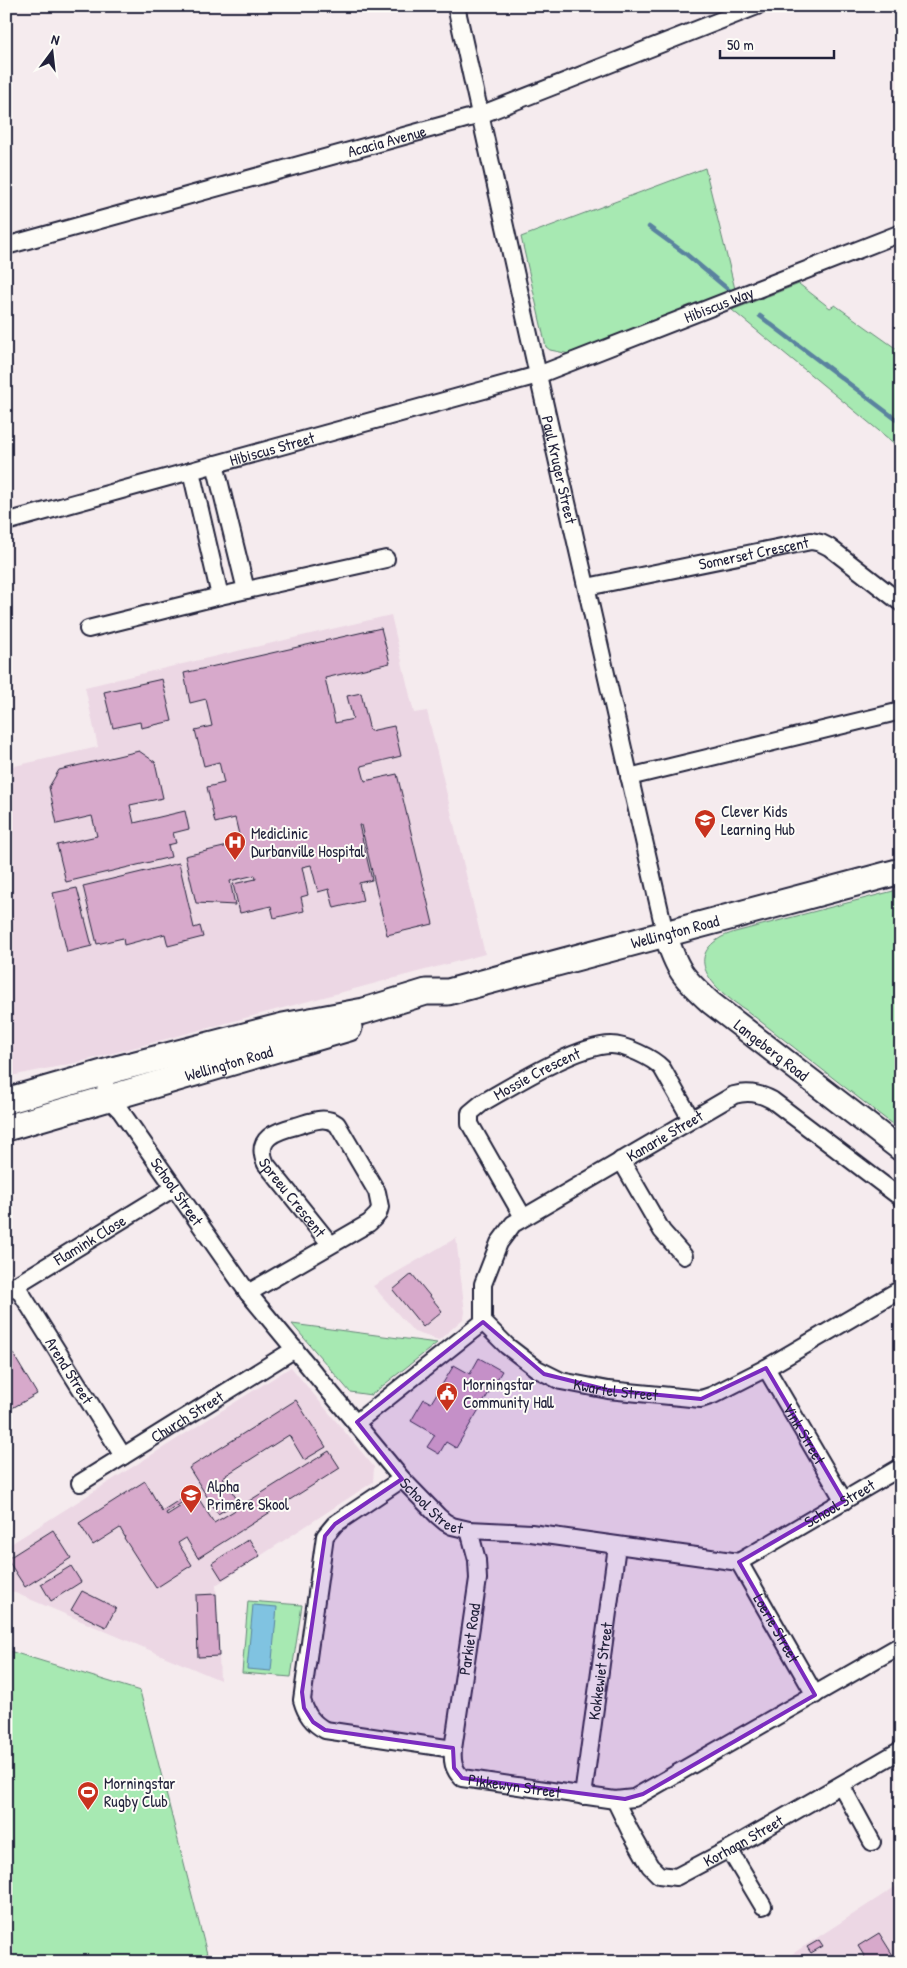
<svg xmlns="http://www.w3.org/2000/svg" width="907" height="1968" font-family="'Patrick Hand',sans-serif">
<rect width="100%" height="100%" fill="#f5ebee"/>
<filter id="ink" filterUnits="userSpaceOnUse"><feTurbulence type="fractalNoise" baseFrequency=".02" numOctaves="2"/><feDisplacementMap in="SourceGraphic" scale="10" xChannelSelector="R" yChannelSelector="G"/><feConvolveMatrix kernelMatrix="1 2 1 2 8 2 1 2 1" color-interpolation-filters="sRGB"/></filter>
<g filter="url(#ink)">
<!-- built -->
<g fill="#ecd7e4">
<polygon points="391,615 414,713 427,711 485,954 80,1062 6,1077 6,768 98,747 85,687"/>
<polygon points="456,1238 465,1312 464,1318 439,1340 414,1332 373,1286"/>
<polygon points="291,1367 374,1467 373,1482 216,1585 220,1680 6,1589 6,1547"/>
<polygon points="901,1883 901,1962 780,1962"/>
</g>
<!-- green -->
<g fill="#a7e9b2" stroke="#648676">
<polygon points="705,168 735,289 570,354 550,350 546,347 521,237"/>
<polygon points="799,284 830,308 835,305 901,352 901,449 732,310"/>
<path d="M901,889V1131L746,1010C725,997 682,964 717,940C722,936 729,934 735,932Z"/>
<polygon points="292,1324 437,1343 371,1395 350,1392"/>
<polygon points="248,1601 302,1605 291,1677 242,1673"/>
<polygon points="6,1650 140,1691 209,1962 8,1962"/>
</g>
<!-- water -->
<polygon fill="#80c3e1" stroke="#5a839f" points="253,1605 277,1607 271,1671 247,1669"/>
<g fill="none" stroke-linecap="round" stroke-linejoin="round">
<!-- stream -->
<g stroke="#5a839f" stroke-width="4.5">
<polyline points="649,227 686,254 730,291"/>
<polyline points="760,316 901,423"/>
</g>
</g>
<!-- building -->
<g fill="#d7a9cb" stroke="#22223b">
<polygon points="381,628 390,663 325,678 335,723 353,719 347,696 361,693 370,731 394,726 401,756 361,766 365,781 397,774 433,924 387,935 361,825 359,825 372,880 359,883 363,901 334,908 329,889 318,892 311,865 302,867 308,895 301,897 304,911 274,918 271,906 240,913 233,884 256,879 255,875 230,881 235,905 196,903 185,856 241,843 235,818 215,823 207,787 224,783 219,762 204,766 195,730 212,726 206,699 190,703 184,673"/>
<polygon points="162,679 172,721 141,728 140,722 113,728 104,692"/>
<polygon points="139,751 155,762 163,798 130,805 134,823 185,811 189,829 173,833 176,843 168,845 171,857 66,882 57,845 97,836 92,816 57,824 49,787 59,770"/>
<polygon points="179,863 194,928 200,926 203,937 168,946 165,934 124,945 123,938 97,944 83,886"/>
<polygon points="77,888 92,946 67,952 53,893"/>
<polygon points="412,1274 442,1311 423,1327 393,1290"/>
<polygon points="7,1344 37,1394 7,1411 6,1410"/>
<polygon points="479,1358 502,1371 456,1448 446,1442 439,1454 427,1447 435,1435 411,1421 424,1399 431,1403 454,1365 470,1374"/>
<polygon points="296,1400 326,1447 304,1460 289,1435 223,1477 241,1506 329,1451 340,1468 198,1558 186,1538 178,1543 192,1565 156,1588 124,1538 125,1537 120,1528 93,1545 79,1523 145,1481 162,1511 190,1493 192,1496 166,1513 167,1515 197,1496 214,1523 237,1509 234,1504 218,1514 189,1468"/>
<polygon points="53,1530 71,1558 25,1587 7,1559"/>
<polygon points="249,1539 260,1556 222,1579 212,1563"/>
<polygon points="71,1566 81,1582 51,1601 41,1584"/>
<polygon points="82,1591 116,1608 106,1627 71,1610"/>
<polygon points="216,1594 219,1656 198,1657 196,1595"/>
<polygon points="879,1933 896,1960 894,1962 868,1962 858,1946"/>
<polygon points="819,1940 823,1946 811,1953 807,1947"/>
</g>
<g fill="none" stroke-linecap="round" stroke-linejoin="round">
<!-- minor casing -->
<g stroke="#22223b" stroke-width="20">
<g id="minor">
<path id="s1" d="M456,6L538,375L665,933"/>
<path id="s2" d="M6,246L480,115L757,6"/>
<polyline points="215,464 246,590"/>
<polyline points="191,471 220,596"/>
<path id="s3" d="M6,522L538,375L901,233"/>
<path id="s4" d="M587,587L811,541L821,543L829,547L901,603"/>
<polyline points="88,629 220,596 386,559"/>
<polyline points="629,777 901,711"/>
<path id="s5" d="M102,1073L109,1099L120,1110L248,1293L402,1479L438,1516L445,1522L452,1526L469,1530L531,1533L739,1562L901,1467"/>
<polyline points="621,1160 662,1231 684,1256"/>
<path id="s6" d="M523,1217L470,1124V1113L482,1103C512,1086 577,1045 611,1045C625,1045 653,1058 662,1068L691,1119"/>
<path id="s7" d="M16,1285L123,1456"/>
<path id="s8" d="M8,1290L174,1188"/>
<path id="s9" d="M248,1293L369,1223L378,1214L380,1207L377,1192L337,1124C324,1115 310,1122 296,1126C276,1131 254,1138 266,1164L331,1245"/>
<path id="s10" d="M483,1322V1284L499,1243L513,1224L734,1095C748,1091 759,1093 772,1100L901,1198"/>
<path id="s11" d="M766,1368L844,1501"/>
<path id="s12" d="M357,1422L483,1322L507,1346L537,1369L561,1381L608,1390L701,1399L713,1395L766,1368L901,1289"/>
<path id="s13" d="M402,1479L335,1524L325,1536L302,1700C306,1714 312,1723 325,1730L453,1749C452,1761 453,1769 462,1778L615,1800L634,1798L901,1645"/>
<path id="s14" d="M80,1483L295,1349"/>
<path id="s15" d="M739,1562L815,1695"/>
<path id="s16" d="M453,1749L478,1579L477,1560L469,1530"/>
<polyline points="841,1785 872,1842"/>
<path id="s17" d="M583,1796L617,1546"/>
<path id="s18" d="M615,1800L630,1831L650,1866L659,1875L676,1877L729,1849L901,1750"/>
<polyline points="729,1849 763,1906"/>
</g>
</g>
<!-- secondary casing -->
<g stroke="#22223b" stroke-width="26">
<g id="secondary">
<path id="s19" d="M665,933C677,970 682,977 711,1003L901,1150"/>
</g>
</g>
<!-- primary casing -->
<g stroke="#22223b" stroke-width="29">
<g id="primary">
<path id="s20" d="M6,1101L120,1068L283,1026L364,1011L426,992H448L901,871"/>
<path id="s21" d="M6,1128L349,1028"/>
</g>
</g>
<!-- minor -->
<use href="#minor" stroke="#fdfcf7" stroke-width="16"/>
<!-- secondary -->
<use href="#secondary" stroke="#fdfcf7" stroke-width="22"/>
<!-- primary -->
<use href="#primary" stroke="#fdfcf7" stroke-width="25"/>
</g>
</g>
<!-- marked area -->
<path fill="#7b2cbf" fill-opacity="0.2" stroke="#7b2cbf" stroke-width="4" stroke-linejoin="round" d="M483,1322L544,1374L608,1390L701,1399L766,1368L844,1501L739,1562L815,1695L643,1794L625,1799L462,1778L454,1768L453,1748L325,1730L313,1722L304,1708L302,1692L325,1536L335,1524L402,1479L357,1422Z"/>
<!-- icons -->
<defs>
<g id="school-pin" transform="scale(1.125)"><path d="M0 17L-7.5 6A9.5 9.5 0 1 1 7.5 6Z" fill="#c8321e" stroke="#fdfcf7"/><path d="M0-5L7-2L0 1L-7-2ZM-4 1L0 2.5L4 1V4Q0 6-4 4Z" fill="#fff"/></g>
<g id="hospital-pin" transform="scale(1.125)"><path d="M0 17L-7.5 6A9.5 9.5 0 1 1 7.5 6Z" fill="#c8321e" stroke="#fdfcf7"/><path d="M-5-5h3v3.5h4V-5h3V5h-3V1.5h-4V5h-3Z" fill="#fff"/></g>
<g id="civic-pin" transform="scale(1.125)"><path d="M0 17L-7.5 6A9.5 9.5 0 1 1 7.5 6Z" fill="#c8321e" stroke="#fdfcf7"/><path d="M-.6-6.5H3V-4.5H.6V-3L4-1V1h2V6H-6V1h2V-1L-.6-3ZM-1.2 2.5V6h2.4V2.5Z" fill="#fff"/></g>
<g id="stadium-pin" transform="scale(1.125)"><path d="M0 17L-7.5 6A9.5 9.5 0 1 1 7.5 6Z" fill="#c8321e" stroke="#fdfcf7"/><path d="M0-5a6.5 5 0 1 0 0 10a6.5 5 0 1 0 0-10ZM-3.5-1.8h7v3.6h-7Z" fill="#fff"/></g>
</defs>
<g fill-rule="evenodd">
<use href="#school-pin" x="705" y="820"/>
<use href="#hospital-pin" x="235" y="842"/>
<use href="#civic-pin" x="447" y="1393"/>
<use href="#school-pin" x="191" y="1495"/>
<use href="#stadium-pin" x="88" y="1792"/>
</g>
<g text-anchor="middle" stroke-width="4" stroke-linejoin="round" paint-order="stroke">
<!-- street labels -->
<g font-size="16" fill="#22223b" stroke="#fdfcf7">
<text dy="6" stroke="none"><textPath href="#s2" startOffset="395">Acacia Avenue</textPath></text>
<text dy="6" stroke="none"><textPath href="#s3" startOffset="746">Hibiscus Way</textPath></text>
<text dy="6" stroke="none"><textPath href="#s3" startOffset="276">Hibiscus Street</textPath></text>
<text dy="6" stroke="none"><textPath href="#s1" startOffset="475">Paul Kruger Street</textPath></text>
<text dy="6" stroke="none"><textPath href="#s4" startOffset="170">Somerset Crescent</textPath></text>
<text dy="6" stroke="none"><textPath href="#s20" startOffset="691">Wellington Road</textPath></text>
<text dy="6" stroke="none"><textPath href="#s19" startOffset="162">Langeberg Road</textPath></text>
<text dy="6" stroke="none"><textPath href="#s21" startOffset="232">Wellington Road</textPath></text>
<text dy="6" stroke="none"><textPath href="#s6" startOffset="196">Mossie Crescent</textPath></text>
<text dy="6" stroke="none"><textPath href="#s10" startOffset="281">Kanarie Street</textPath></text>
<text dy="6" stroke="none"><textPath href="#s5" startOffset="142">School Street</textPath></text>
<text dy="6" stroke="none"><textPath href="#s9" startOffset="398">Spreeu Crescent</textPath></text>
<text dy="6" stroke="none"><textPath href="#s8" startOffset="96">Flamink Close</textPath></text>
<text dy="6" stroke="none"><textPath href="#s7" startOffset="101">Arend Street</textPath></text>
<text dy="6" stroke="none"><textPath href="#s12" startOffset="315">Kwartel Street</textPath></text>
<text dy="6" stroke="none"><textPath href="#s14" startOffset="126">Church Street</textPath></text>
<text dy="6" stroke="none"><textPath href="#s11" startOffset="76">Vink Street</textPath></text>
<text dy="6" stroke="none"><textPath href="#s5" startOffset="548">School Street</textPath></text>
<text dy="6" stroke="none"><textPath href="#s5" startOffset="982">School Street</textPath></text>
<text dy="6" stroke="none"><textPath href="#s15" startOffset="76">Loerie Street</textPath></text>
<text dy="6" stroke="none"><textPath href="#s16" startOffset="111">Parkiet Road</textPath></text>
<text dy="6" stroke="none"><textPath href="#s17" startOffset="126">Kokkewiet Street</textPath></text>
<text dy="6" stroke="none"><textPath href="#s13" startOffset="515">Pikkewyn Street</textPath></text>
<text dy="6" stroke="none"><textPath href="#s18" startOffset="181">Korhaan Street</textPath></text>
</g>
<!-- poi labels -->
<g font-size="16" fill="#22223b" stroke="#fdfcf7" text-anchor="start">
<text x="721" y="817">Clever Kids<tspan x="721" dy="18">Learning Hub</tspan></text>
<text x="251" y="839">Mediclinic<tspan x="251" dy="18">Durbanville Hospital</tspan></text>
<text x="463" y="1390">Morningstar<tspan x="463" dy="18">Community Hall</tspan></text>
<text x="207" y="1492">Alpha<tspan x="207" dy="18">Primêre Skool</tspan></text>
<text x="104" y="1789">Morningstar<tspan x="104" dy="18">Rugby Club</tspan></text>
</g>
</g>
<!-- margin -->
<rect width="907" height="1968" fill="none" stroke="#fdfcf7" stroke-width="25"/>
<rect x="12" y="12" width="882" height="1943" fill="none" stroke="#22223b" stroke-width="2" filter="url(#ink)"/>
<!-- north arrow -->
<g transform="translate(52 52) rotate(15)" stroke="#fdfcf7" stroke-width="4" paint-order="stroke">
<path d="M0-4L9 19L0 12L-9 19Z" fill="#22223b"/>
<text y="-8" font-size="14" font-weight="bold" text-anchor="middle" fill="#22223b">N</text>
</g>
<!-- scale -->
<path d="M720 50v8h114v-8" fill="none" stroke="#22223b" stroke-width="2.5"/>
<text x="727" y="50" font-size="15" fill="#22223b" stroke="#fdfcf7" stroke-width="4" paint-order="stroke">50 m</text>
</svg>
